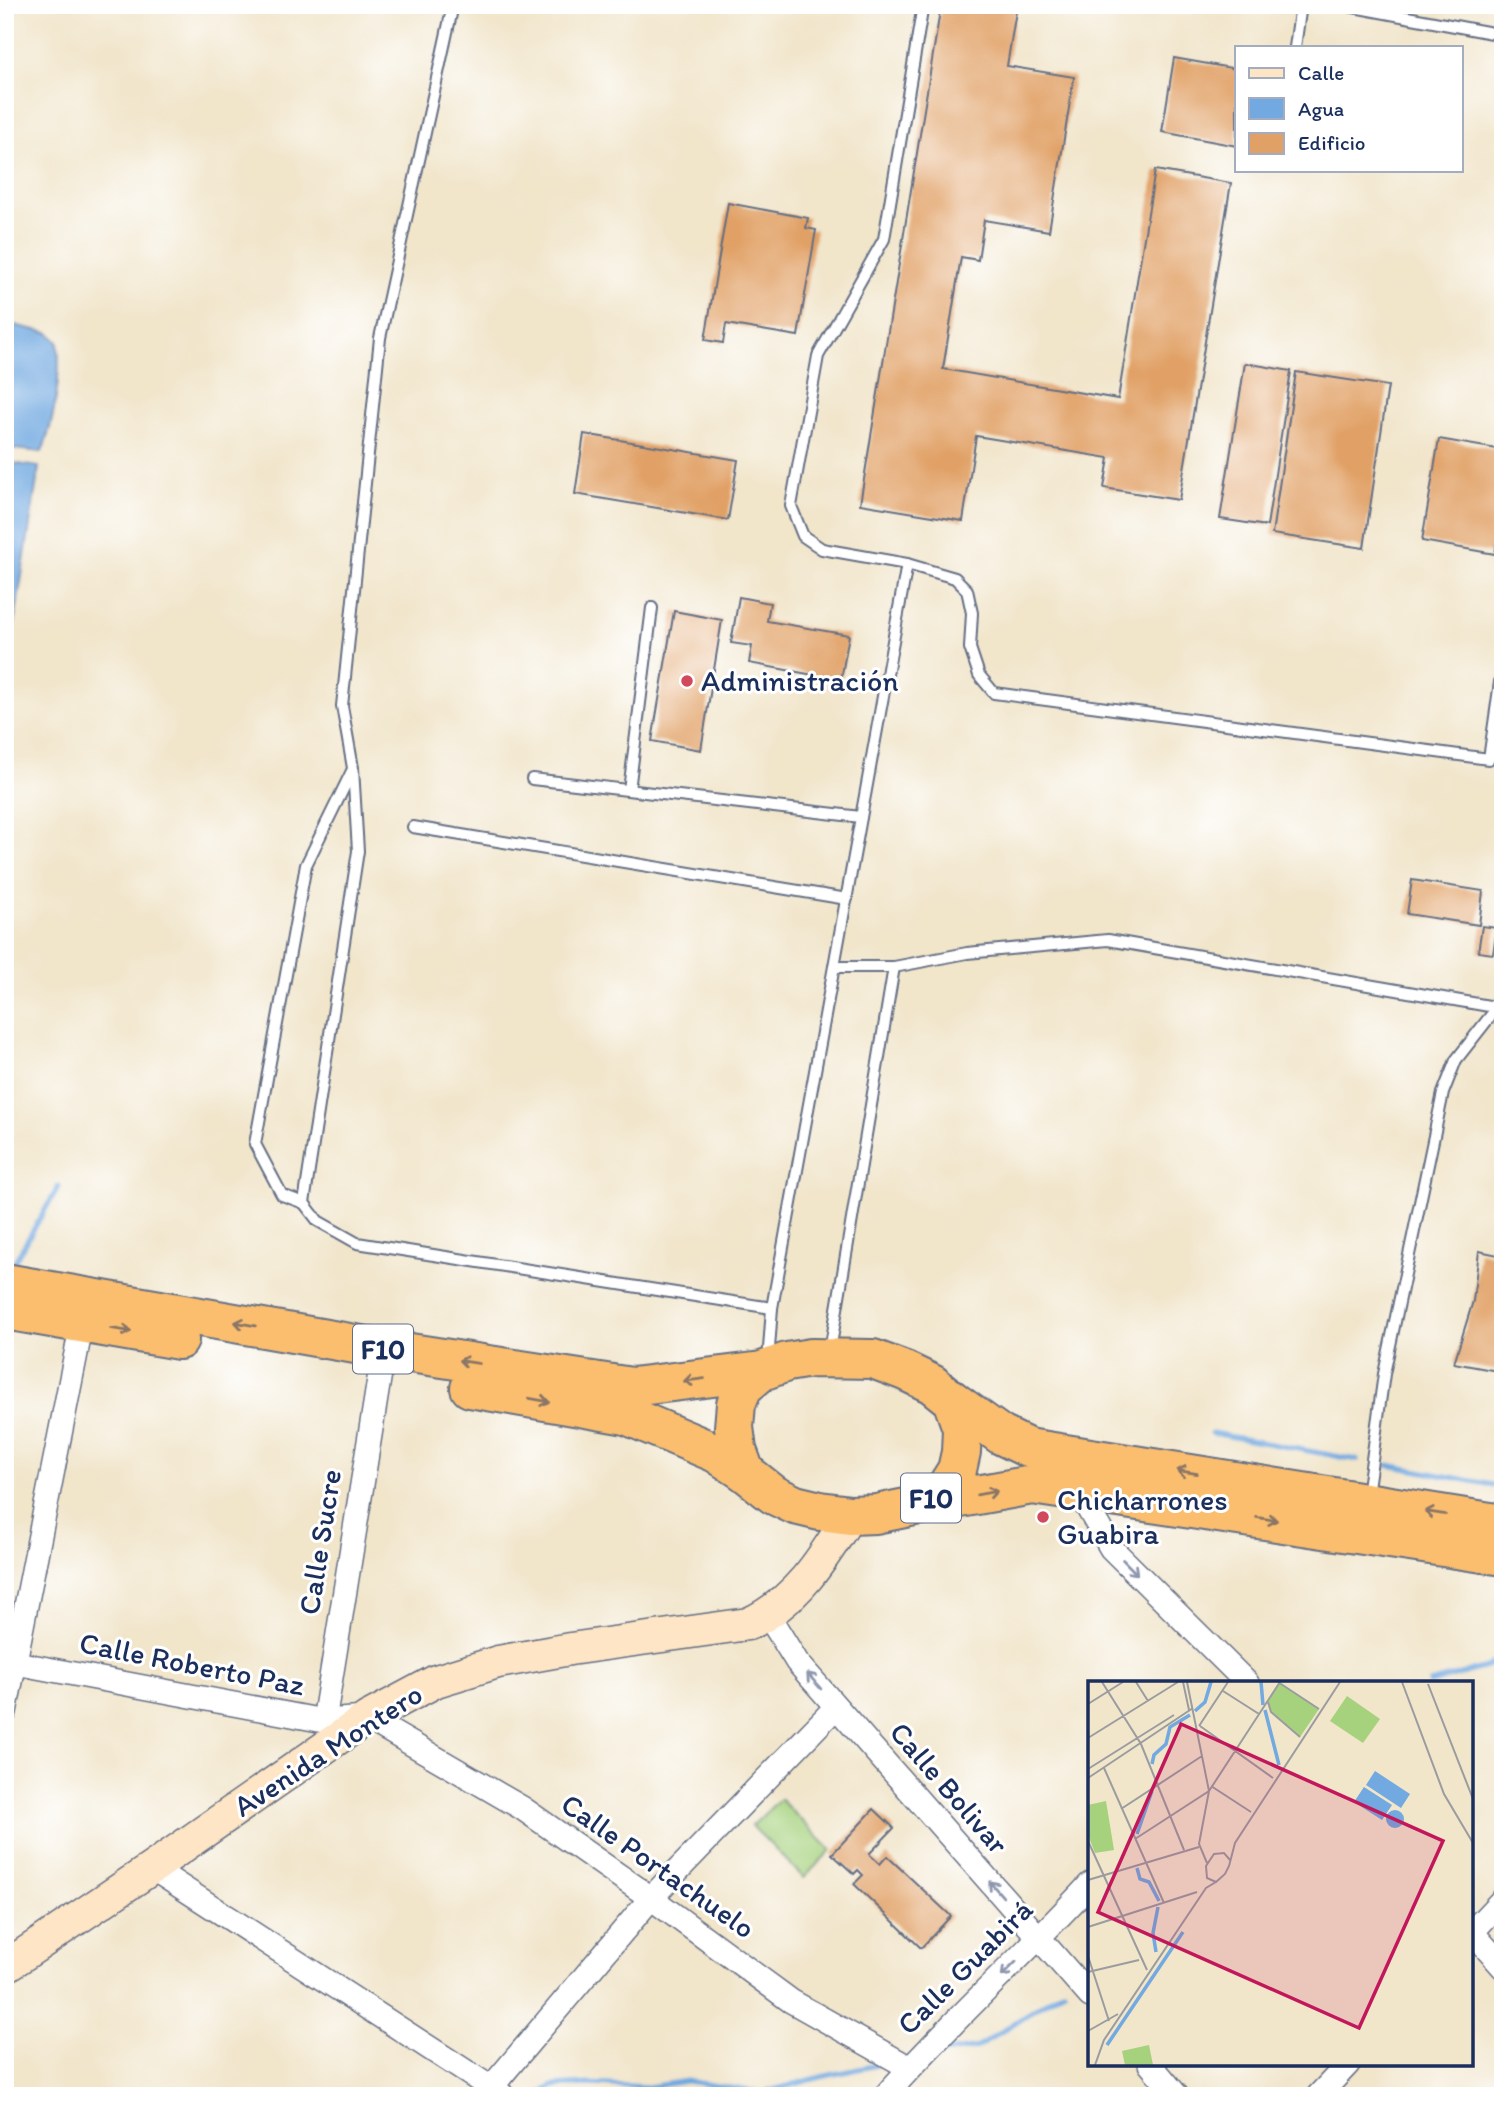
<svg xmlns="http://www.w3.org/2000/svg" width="1508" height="2101" font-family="Itim,sans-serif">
<rect width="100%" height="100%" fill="#fff"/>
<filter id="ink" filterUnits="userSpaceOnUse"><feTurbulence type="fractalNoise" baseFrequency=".0143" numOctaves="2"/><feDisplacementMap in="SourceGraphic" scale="14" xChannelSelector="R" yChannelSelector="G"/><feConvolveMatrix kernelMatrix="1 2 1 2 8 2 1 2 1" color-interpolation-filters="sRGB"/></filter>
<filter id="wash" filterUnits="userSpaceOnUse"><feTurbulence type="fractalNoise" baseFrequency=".00686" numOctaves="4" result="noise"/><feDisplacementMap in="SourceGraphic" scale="28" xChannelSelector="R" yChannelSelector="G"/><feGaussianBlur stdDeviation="1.57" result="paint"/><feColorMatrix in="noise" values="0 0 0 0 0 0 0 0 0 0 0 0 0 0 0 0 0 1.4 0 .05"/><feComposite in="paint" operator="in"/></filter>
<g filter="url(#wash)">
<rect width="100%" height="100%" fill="#f1e5ca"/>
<!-- green -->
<polygon fill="#a6d17d" stroke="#60806e" stroke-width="2" points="780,1799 831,1850 804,1878 752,1826"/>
<!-- water -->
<g fill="#71a9e0" stroke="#466c9f" stroke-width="2">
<path d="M5,323L49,333L58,342C61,378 55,418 42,452L5,448Z"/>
<polygon points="5,462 39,467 5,683"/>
</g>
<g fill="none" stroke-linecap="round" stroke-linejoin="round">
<!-- stream -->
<g stroke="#71a9e0" stroke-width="5">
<polyline points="12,1266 59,1186"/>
<polyline points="1212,1433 1357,1460"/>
<polyline points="1388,1465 1503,1487"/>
<polyline points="1430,1683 1486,1667 1503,1657"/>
<polyline points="1089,1972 1090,1971"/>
<polyline points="943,2053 978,2047 1064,1990"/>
<polyline points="538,2096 552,2086 589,2084 648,2087 687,2081 762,2093 821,2077 877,2065"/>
</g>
</g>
<g id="blocks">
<!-- building -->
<g fill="#e1a166">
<polygon points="941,5 1017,5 1007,66 1074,77 1049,231 984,220 978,260 961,257 943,369 1118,399 1155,170 1231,183 1179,500 1104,488 1109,458 976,436 963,521 860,504"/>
<polygon points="1174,58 1237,69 1237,146 1162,132"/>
<polygon points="728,203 808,218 806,228 816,230 798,336 726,324 723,343 705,340"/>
<polygon points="1245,363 1291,371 1267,526 1220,519"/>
<polygon points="1296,372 1388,386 1364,548 1272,534"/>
<polygon points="584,434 738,460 728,520 575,494"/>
<polygon points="1439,439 1503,450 1503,508 1495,554 1422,541"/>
<polygon points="739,597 770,603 767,621 849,635 841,680 749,663 752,646 731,643"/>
<polygon points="674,611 722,620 701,750 652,741"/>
<polygon points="1412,880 1483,891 1479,925 1407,914"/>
<polygon points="1482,926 1497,928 1493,954 1478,952"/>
<polygon points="1479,1251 1503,1256 1503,1372 1454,1363 1473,1301"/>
<polygon points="874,1809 894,1828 869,1854 880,1864 887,1856 951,1916 921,1948 854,1884 863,1875 858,1870 854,1874 832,1854"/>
</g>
</g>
</g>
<g filter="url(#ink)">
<use href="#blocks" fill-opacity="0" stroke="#666f84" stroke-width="2"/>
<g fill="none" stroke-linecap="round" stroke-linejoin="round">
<!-- lane casing -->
<g stroke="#666f84" stroke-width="14">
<g id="lane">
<polyline points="453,5 380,338 342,706 353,768 358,851 304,1203 318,1221 357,1243 772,1308"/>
<polyline points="923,5 884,239 818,356 791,506 803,536 822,549 907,564 955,578 967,590 972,613 970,648 979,675 994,693 1489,759 1503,661"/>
<polyline points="1343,5 1503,35"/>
<polyline points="1295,47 1301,5"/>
<polyline points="532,779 861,817"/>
<polyline points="629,790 652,608"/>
<polyline points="413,827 847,899"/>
<polyline points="834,967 894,967 967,953 1108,940 1495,1007"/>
<polyline points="304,1203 282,1195 255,1144 306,865 352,771"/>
<polyline points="830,1351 894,967"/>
<polyline points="768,1362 772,1308 907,564"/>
<polyline points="1367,1495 1384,1374 1443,1093 1456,1060 1503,1000"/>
</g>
</g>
<!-- street casing -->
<g stroke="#666f84" stroke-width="26">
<g id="street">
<polyline points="1078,1491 1111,1548 1247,1683"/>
<polyline points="768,1615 797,1662 1090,1996"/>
<polyline points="5,1661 324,1721 367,1718 522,1808 651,1898 791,2001 910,2068"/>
<polyline points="5,1712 82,1323"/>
<polyline points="324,1721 380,1373"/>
<polyline points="152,1868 502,2095"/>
<polyline points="1471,1931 1503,1967"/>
<polyline points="1471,1933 1503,1899"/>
<polyline points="1150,2064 1177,2096"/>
<polyline points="484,2096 651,1898 836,1707"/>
<path d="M885,2096C950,2022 1024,1956 1090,1884"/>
<polyline points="1318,2096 1348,2064"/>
</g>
</g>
<!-- secondary casing -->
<g stroke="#666f84" stroke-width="35">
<path id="secondary" d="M5,1967L152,1868L367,1718L436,1681L498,1662L570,1649L748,1624C796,1603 824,1557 850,1515"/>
</g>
<!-- highway casing -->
<g stroke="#666f84" stroke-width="42">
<g id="highway">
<polyline points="5,1283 384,1349 632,1387 762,1371 787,1362 811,1358 873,1359 905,1371 932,1384 952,1400 962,1428 961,1452 957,1470 945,1489 920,1505 876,1514 850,1515 820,1511 795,1505 774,1495 745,1472 737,1450 734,1427 736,1404 743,1387 762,1371"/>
<polyline points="5,1310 179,1340"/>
<polyline points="470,1388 626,1415 716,1453 745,1472"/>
<polyline points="952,1400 1001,1435 1028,1448 1503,1524"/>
<polyline points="921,1505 1032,1485 1503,1556"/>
</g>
</g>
<!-- lane -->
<use href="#lane" stroke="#fff" stroke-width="10"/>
<!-- street -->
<use href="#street" stroke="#fff" stroke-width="23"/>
<!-- secondary -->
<use href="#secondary" stroke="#fde5c5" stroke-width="32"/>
<!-- highway -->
<use href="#highway" stroke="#fbbe6e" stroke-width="38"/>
</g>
<!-- one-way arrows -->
<defs><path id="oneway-shaft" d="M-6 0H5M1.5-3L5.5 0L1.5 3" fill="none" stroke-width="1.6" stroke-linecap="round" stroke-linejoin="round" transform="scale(1.75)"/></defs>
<g stroke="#8b7666">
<use href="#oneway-shaft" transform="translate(245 1324) rotate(-170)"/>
<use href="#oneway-shaft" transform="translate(121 1330) rotate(9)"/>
<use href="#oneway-shaft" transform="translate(469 1362) rotate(-171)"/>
<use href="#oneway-shaft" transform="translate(694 1380) rotate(173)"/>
<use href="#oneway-shaft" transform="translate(539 1400) rotate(10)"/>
<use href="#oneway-shaft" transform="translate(1187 1472) rotate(-171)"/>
<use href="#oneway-shaft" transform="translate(987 1493) rotate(-10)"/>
<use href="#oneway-shaft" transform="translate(1435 1513) rotate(-171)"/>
<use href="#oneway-shaft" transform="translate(1267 1519) rotate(9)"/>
</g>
<g stroke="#8d97ae">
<use href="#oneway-shaft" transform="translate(1130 1567) rotate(45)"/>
<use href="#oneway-shaft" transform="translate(814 1681) rotate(-131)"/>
<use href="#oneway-shaft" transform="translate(996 1889) rotate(-131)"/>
<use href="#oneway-shaft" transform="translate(1009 1969) rotate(135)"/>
</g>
</g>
<!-- markers -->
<g fill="#d1495b" stroke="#fff" stroke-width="2.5">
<circle cx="687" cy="681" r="7"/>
<circle cx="1043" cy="1517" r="7"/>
</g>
<g text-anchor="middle" stroke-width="6" stroke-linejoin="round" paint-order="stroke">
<!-- shield labels -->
<g fill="#fff" stroke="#5f6d8e" stroke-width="2">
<rect x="353" y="1324.5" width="60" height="49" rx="5"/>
<rect x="901" y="1473.5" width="60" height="49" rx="5"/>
</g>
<g font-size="28" font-weight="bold" fill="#1b2f5e">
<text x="383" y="1359">F10</text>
<text x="931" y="1508">F10</text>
</g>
<!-- poi labels -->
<g font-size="30" fill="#1b2f5e" stroke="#fff" text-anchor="start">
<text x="701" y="691">Administración</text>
<text x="1057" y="1510">Chicharrones<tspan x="1057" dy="34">Guabira</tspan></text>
</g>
<!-- street labels -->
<g font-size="30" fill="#1b2f5e" stroke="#fff">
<text transform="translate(320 1542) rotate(-81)" y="10">Calle Sucre</text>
<text transform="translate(192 1664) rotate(11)" y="10">Calle Roberto Paz</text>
<text transform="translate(328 1750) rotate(-33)" y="10">Avenida Montero</text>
<text transform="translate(949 1788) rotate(49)" y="10">Calle Bolivar</text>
<text transform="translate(658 1866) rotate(35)" y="10">Calle Portachuelo</text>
<text transform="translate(965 1967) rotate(-45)" y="10">Calle Guabirá</text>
</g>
</g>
<!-- overview -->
<g transform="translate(1088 1681)">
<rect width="385" height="385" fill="#f1e5ca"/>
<path d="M191,2L231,28L212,56L183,31L180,20ZM259,15L292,38L275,62L242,40ZM18,120L26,169L7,172L0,154V124ZM61,364L65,384H37L34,370Z" fill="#a6d17d"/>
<path d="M287,90L322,113L313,127L278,104ZM276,106L304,124L294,139L266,121ZM298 138a9 9 0 1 1 18 0a9 9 0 1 1-18 0Z" fill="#71a9e0"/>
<path fill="none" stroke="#71a9e0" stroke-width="3.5" d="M173,1L175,24M177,29L191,84M107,30L117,21L123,1M64,83L66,74L78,63L82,46L102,34M49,153L64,110M49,187L52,198L61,201L71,220M68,271L65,252L70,226M19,364L95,251"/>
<path fill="none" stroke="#9b9c9f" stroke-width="2" d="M14,1L53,63L96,169M48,1L60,20M95,1L101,29M99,1L121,110L111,163L119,182M190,1L231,28M314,1L356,113L385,162M340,3L385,118M135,10L171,33M180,21L183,31L212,56M0,23L35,1M111,45L140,1M112,45L185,97M0,57L90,1M16,87L76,222M0,88L86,34M0,97L105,27M123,105L163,131M33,128L114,75M47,158L121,110L192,1M0,160L59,289M142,179L136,172L126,173L118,185L119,197L128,201L137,193L141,185L147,162L252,1M0,199L111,166M0,246L109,211M0,275L21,340M0,291L51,279M0,350L30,333M7,384L16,359L118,207L128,201"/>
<path fill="#c2185b" fill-opacity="0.15" stroke="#c2185b" stroke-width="3.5" d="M93,43L355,160L271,347L10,231Z"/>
<rect width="385" height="385" fill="none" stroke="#1b2f5e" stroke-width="3.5"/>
</g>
<!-- margin -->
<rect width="1508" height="2101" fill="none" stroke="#fff" stroke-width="28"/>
<!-- legend -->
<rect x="1235" y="46" width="228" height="126" fill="#ffffff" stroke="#a4acbf" stroke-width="2"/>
<rect x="1249" y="68" width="35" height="10" fill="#fde5c5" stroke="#a4acbf" stroke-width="2"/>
<text x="1298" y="80" font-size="21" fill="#1b2f5e">Calle</text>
<rect x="1249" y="98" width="35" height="21" fill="#71a9e0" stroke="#a4acbf" stroke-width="2"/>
<text x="1298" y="116" font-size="21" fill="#1b2f5e">Agua</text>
<rect x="1249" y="133" width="35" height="21" fill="#e1a166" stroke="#a4acbf" stroke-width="2"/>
<text x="1298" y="150" font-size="21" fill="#1b2f5e">Edificio</text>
</svg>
